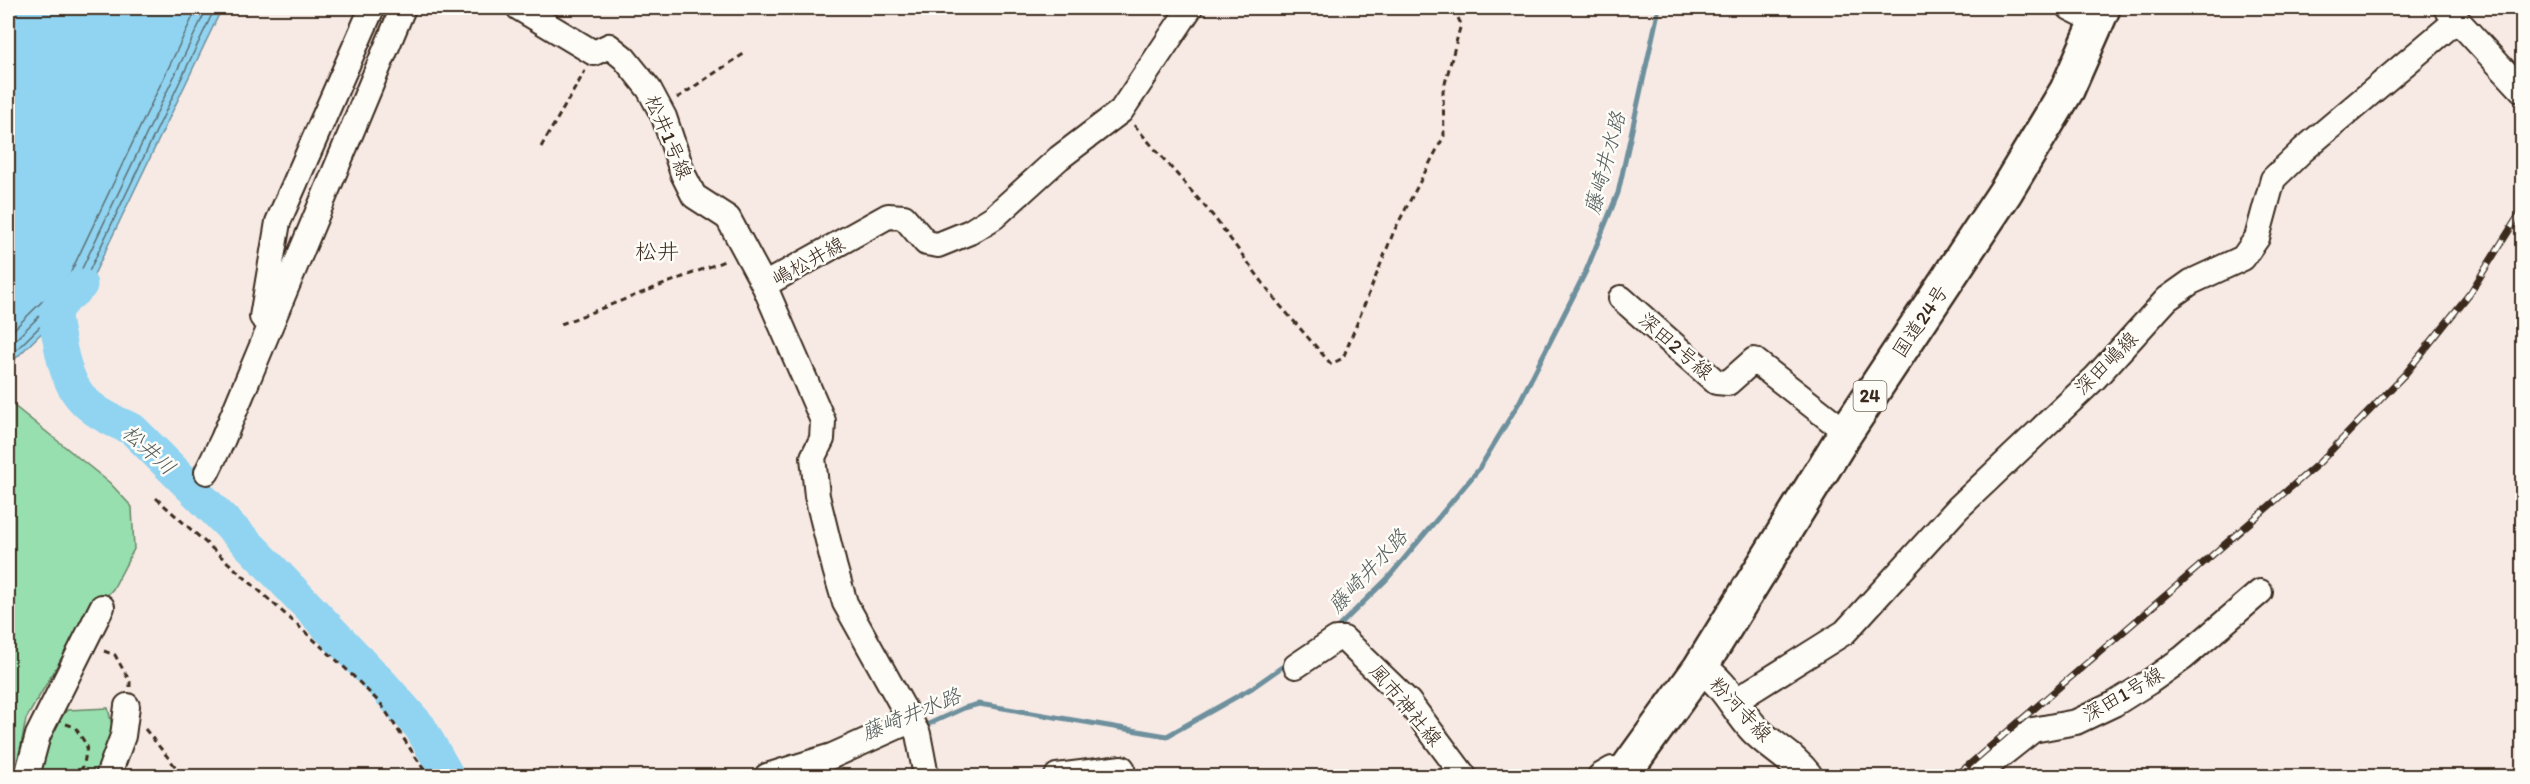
<svg xmlns="http://www.w3.org/2000/svg" width="2530" height="784" font-family="Itim,'Klee One',sans-serif">
<rect width="100%" height="100%" fill="#f7eae5"/>
<filter id="ink" filterUnits="userSpaceOnUse"><feTurbulence type="fractalNoise" baseFrequency=".0167" numOctaves="2"/><feDisplacementMap in="SourceGraphic" scale="12" xChannelSelector="R" yChannelSelector="G"/><feConvolveMatrix kernelMatrix="1 2 1 2 8 2 1 2 1" color-interpolation-filters="sRGB"/></filter>
<g filter="url(#ink)">
<!-- green -->
<g fill="#97dfae" stroke="#698466" stroke-width="1.5">
<polygon points="8,401 110,483 132,507 134,549 113,589 82,623 26,719 15,776 8,776"/>
<polygon points="108,708 115,738 99,776 35,776 41,745 67,710"/>
</g>
<!-- water -->
<polygon fill="#90d4f1" stroke="#6e909d" stroke-width="1.5" points="8,8 222,8 88,287 8,366"/>
<g fill="none" stroke-linecap="round" stroke-linejoin="round">
<!-- shore -->
<g stroke="#5d6e72" stroke-width="1.5">
<polyline points="8,335 70,274 197,8"/>
<polyline points="8,347 77,279 207,8"/>
<polyline points="8,358 83,284 215,8"/>
</g>
<!-- stream -->
<g stroke="#6e909d" stroke-width="5">
<polyline points="1334,631 1387,579 1479,469 1520,401 1586,271 1618,193 1659,8"/>
<polyline points="922,727 964,708 979,704 1167,736 1252,688 1289,662"/>
</g>
<!-- river -->
<path stroke="#90d4f1" stroke-width="33" d="M81,285C74,292 63,299 58,307C53,316 57,330 59,339C68,392 82,409 132,429L254,550L383,685L420,727L448,776"/>
<!-- minor casing -->
<g stroke="#3b2a1e" stroke-width="28">
<g id="minor">
<polyline points="519,8 594,53 609,46 624,58 649,89 664,117 683,174 694,196 728,218 764,285"/>
<polyline points="2070,8 2098,22"/>
<polyline points="2446,8 2522,90"/>
<polyline points="1621,298 1716,382 1728,383 1754,360 1846,432"/>
<polyline points="262,317 278,222 372,8"/>
<polyline points="207,472 223,439 403,8"/>
<polyline points="1296,666 1336,639 1344,639 1408,701 1464,776"/>
<polyline points="1735,701 1845,632 1958,508 2095,378 2167,299 2191,282 2243,258 2257,238 2273,179 2303,150 2457,20"/>
<polyline points="27,776 38,735 102,607"/>
<polyline points="108,776 123,736 127,706"/>
<polyline points="767,776 832,756 910,721"/>
<polyline points="926,776 918,734 845,603 835,569 817,496 813,457 822,439 823,421 764,285 888,216 904,217 926,243 938,245 970,232 994,217 1059,158 1121,111 1190,8"/>
<polyline points="1057,776 1122,768"/>
<polyline points="1600,776 1612,769 1626,770"/>
<polyline points="1975,776 2033,730 2076,722 2114,704 2149,682 2183,658 2260,592"/>
</g>
</g>
<!-- major casing -->
<g stroke="#3b2a1e" stroke-width="34">
<path id="major" d="M1700,668C1726,683 1735,709 1755,730C1772,747 1793,757 1807,776"/>
</g>
<!-- highway casing -->
<g stroke="#3b2a1e" stroke-width="38">
<polyline id="highway" points="1622,776 1700,668 1846,432 2006,191 2067,90 2103,8"/>
</g>
<!-- path -->
<g stroke="#3b2a1e" stroke-width="3" stroke-dasharray="6 4.5" stroke-linecap="butt">
<polyline points="677,98 745,53"/>
<polyline points="1134,125 1214,217 1278,303 1331,364 1343,358 1394,231 1444,136 1443,91 1461,24 1453,8"/>
<polyline points="541,147 585,71"/>
<polyline points="561,324 727,260"/>
<polyline points="156,498 343,666 381,704 428,776"/>
<polyline points="104,651 115,655 130,682 130,687"/>
<polyline points="66,724 75,727 87,746 84,764 78,776"/>
<polyline points="145,729 183,776"/>
</g>
<!-- minor -->
<use href="#minor" stroke="#fdfcf7" stroke-width="24"/>
<!-- major -->
<use href="#major" stroke="#fdfcf7" stroke-width="30"/>
<!-- highway -->
<use href="#highway" stroke="#fdfcf7" stroke-width="33"/>
<!-- rail casing -->
<g stroke="#3b2a1e" stroke-width="7">
<polyline id="rail" points="1956,776 2319,463 2406,373 2470,293 2522,210"/>
</g>
<!-- rail -->
<use href="#rail" stroke="#fdfcf7" stroke-width="4.5" stroke-dasharray="14" stroke-linecap="butt"/>
</g>
</g>
<g text-anchor="middle" stroke-width="5" stroke-linejoin="round" paint-order="stroke">
<!-- shield labels -->
<rect fill="#fdfcf7" stroke="#75695f" stroke-width="1.5" x="1853.5" y="381" width="33" height="30" rx="4.5"/>
<g font-size="18" font-weight="bold" fill="#3b2a1e">
<text x="1870" y="402">24</text>
</g>
<!-- street labels -->
<g font-size="20" fill="#3b2a1e" stroke="#fdfcf7">
<text transform="translate(669 137) rotate(67)" y="7">松井1号線</text>
<text transform="translate(808 261) rotate(-29)" y="7">嶋松井線</text>
<text transform="translate(1920 321) rotate(-56)" y="7">国道24号</text>
<text transform="translate(1676 346) rotate(41)" y="7">深田2号線</text>
<text transform="translate(2106 363) rotate(-45)" y="7">深田嶋線</text>
<text transform="translate(2123 694) rotate(-30)" y="7">深田1号線</text>
<text transform="translate(1406 705) rotate(50)" y="7">風市神社線</text>
<text transform="translate(1741 709) rotate(47)" y="7">粉河寺線</text>
</g>
<!-- water labels -->
<g font-size="21" font-style="italic" fill="#545d5d" stroke="#fdfcf7">
<text transform="translate(1605 163) rotate(-75)" y="7">藤崎井水路</text>
<text transform="translate(149 450) rotate(42)" y="7">松井川</text>
<text transform="translate(1368 571) rotate(-47)" y="7">藤崎井水路</text>
<text transform="translate(911 714) rotate(-22)" y="7">藤崎井水路</text>
</g>
<!-- quarter labels -->
<g font-size="22" fill="#3b2a1e" stroke="#fdfcf7">
<text x="657" y="259">松井</text>
</g>
</g>
<!-- margin -->
<rect width="2530" height="784" fill="none" stroke="#fdfcf7" stroke-width="30"/>
<rect x="15" y="15" width="2500" height="754" fill="none" stroke="#3b2a1e" stroke-width="2" filter="url(#ink)"/>
</svg>
